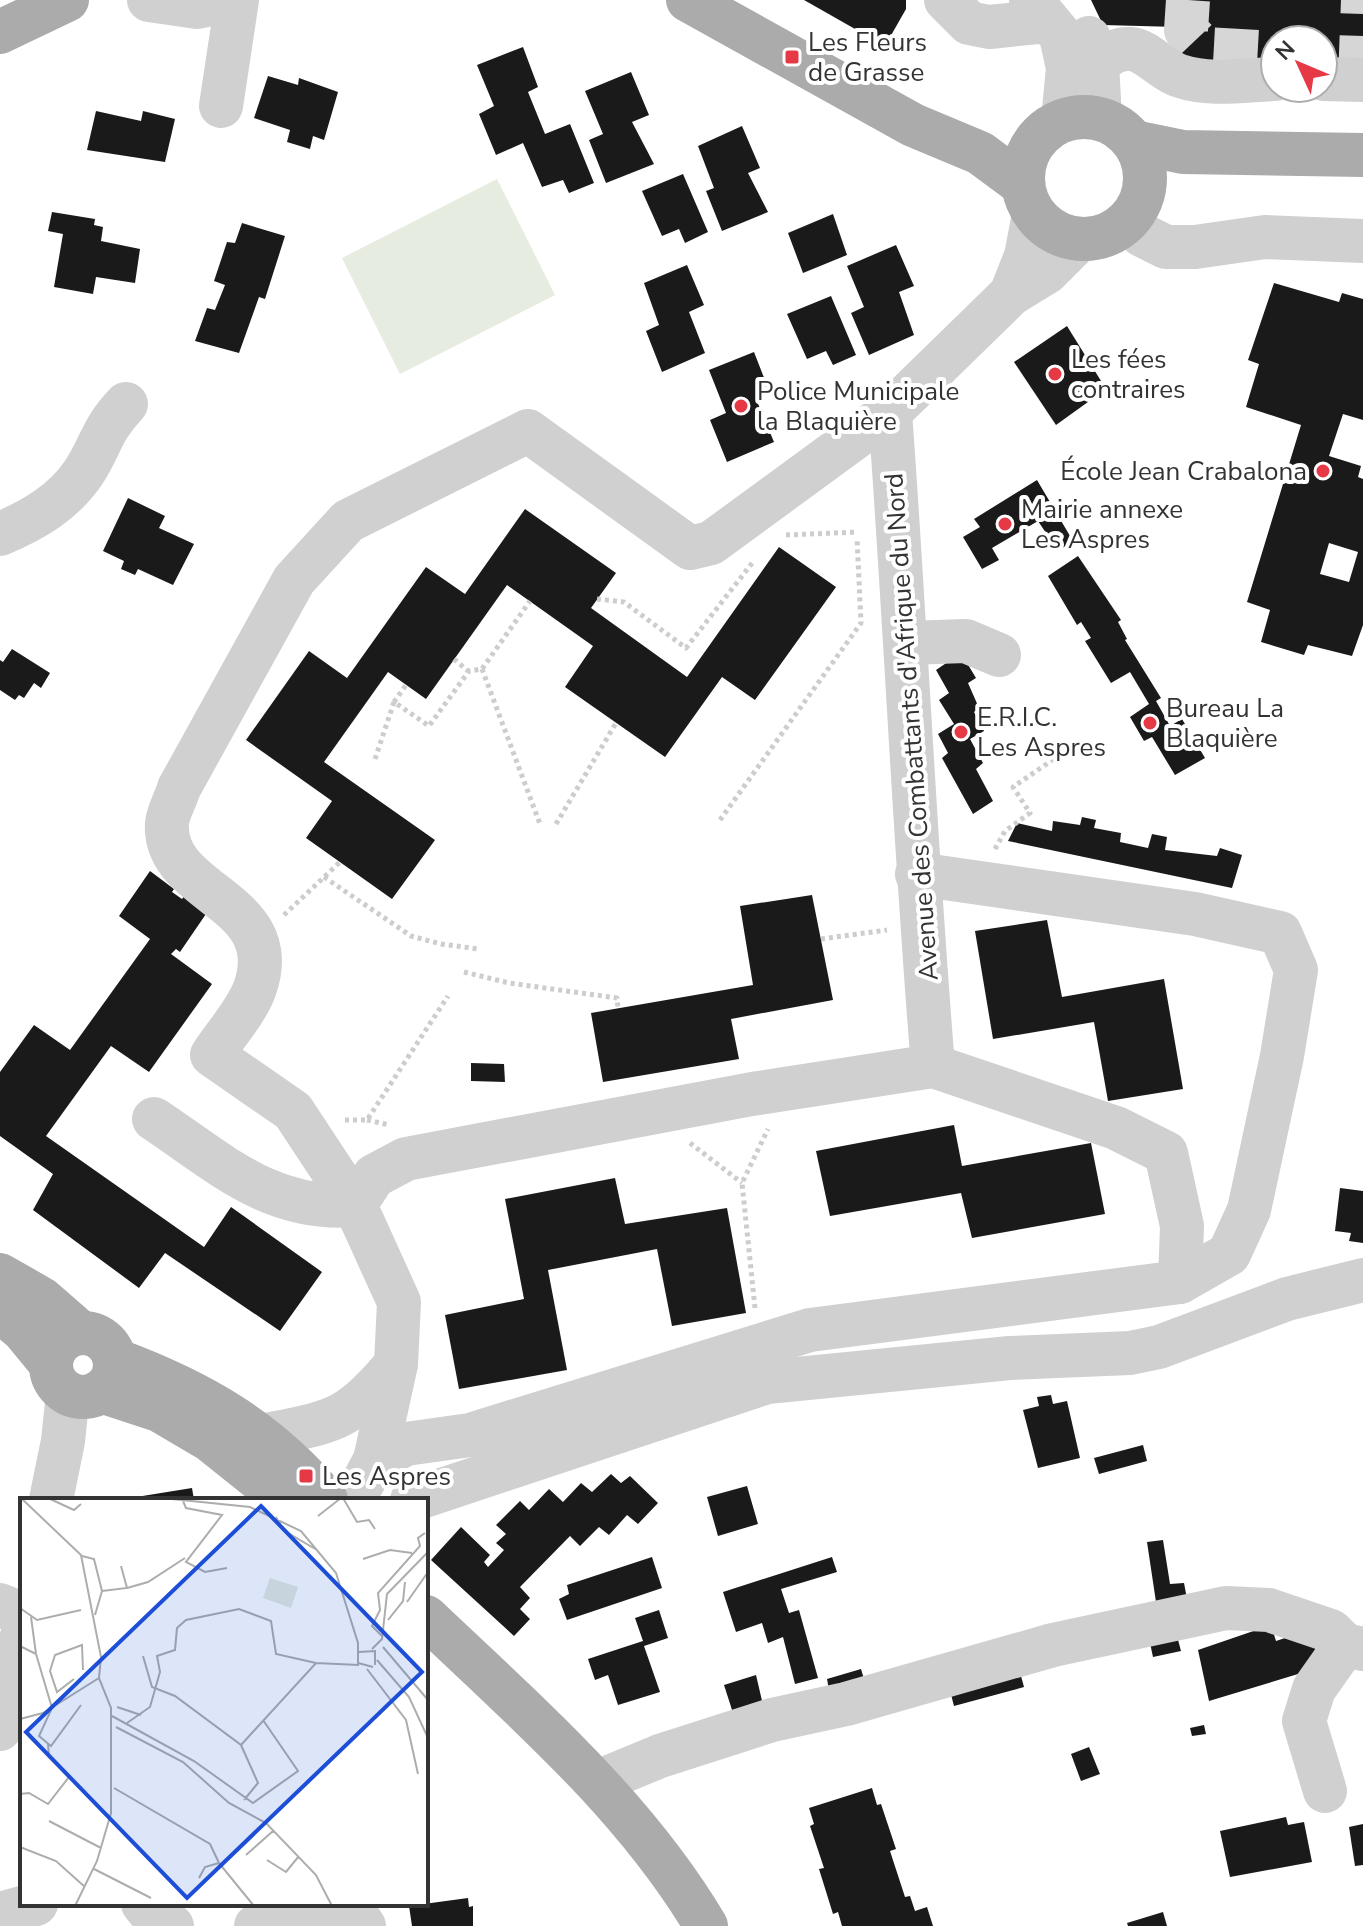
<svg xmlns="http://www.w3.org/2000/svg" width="1363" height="1926" font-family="'Nunito Sans',sans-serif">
<rect width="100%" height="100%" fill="#fff"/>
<!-- green -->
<polygon fill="#e6ecdf" points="497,179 555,295 400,374 342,258"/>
<!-- building -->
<g fill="#1a1a1a" fill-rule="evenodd">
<polygon points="804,0 906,0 906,9 885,46"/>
<polygon points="1091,0 1363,0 1363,64 1323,63 1323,40 1275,40 1275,62 1175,60 1177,27 1103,25"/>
<polygon points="523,47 538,87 528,92 545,134 570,124 594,183 569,193 563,180 542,187 523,143 496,155 479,114 494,106 477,65"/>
<polygon points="631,72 649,115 632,122 654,164 606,183 589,140 603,134 585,91"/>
<polygon points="268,76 298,85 299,78 338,92 324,140 313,136 310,149 287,142 290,130 254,118"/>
<polygon points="96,111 141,121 143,111 175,119 165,162 87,150"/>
<polygon points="742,126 760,168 748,173 768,212 722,231 706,191 714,188 698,146"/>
<polygon points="683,174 708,232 685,243 679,229 662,236 642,191"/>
<polygon points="52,212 95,219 94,225 103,227 101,241 140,249 135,283 96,277 93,294 54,287 63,234 48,231"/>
<polygon points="833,214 847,255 803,273 788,233"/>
<polygon points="242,223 285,236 265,299 259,297 239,353 195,341 207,308 215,310 225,285 214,281 227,242 235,243"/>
<polygon points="896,245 914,286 899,292 914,335 869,355 851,313 864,307 847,266"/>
<polygon points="687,265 704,305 689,312 705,353 662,372 646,331 659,325 644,283"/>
<path d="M1274,283L1339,302L1342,293L1363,299V420L1343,414L1329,456L1361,466L1358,477L1363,479V625L1352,656L1308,645L1304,655L1261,642L1270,610L1247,602L1301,425L1246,407L1259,364L1248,360ZM1329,543L1358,552L1349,582L1320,574Z"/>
<polygon points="831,296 856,355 833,365 826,351 807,359 787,314"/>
<polygon points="1067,326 1106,389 1056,425 1014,362"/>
<polygon points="754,352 770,393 756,399 774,442 727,462 710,420 726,413 709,370"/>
<polygon points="1037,480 1073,541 1058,551 1038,521 992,548 999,560 982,569 963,537 980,527 974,519"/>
<polygon points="128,498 165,516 159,528 194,544 173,585 138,569 135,575 121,569 124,561 103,551"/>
<polygon points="525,509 616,573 591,608 687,677 779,547 836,587 755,700 722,677 665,757 565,687 593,646 507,585 426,699 388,672 324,762 435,840 392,899 306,838 332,801 246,740 309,651 347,678 426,567 465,594"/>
<polygon points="1078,556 1121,620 1118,622 1127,639 1125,640 1161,698 1156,701 1170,726 1182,719 1205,758 1175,775 1152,737 1144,741 1130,717 1149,704 1130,672 1111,683 1085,641 1091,638 1081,622 1077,625 1048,576"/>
<polygon points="12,649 50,673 41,688 34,683 24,698 19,695 15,700 0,690 0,660 3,662"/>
<polygon points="961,653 976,678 968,683 979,708 974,712 984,731 970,739 983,763 976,769 993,801 973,814 942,758 948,753 938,734 954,724 939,700 949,693 936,670"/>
<polygon points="1082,817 1096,820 1094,828 1121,833 1120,842 1148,848 1152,834 1167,837 1165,850 1217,856 1220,848 1242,855 1232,888 1008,841 1017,823 1052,831 1053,821 1080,825"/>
<polygon points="150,871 174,889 172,892 182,899 188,891 208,911 180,952 176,949 171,954 212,984 149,1072 111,1046 46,1136 204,1247 231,1207 322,1272 280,1331 165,1253 139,1288 33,1210 53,1174 0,1136 0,1072 34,1025 70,1050 150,939 119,916"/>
<polygon points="812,895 833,1000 731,1019 739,1059 603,1082 591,1013 753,985 740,906"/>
<polygon points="1047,920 1062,997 1164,979 1183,1089 1108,1101 1094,1022 993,1039 975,931"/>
<polygon points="471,1063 504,1064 505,1082 471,1081"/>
<polygon points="954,1125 962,1166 1091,1143 1105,1214 972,1238 961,1193 830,1216 816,1151"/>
<polygon points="615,1178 625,1224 727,1208 746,1313 672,1326 657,1249 548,1270 567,1370 459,1389 445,1315 524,1299 505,1199"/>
<polygon points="1340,1188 1363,1191 1363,1243 1349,1241 1351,1233 1335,1231"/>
<polygon points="1051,1395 1053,1404 1067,1401 1080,1458 1038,1468 1023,1410 1039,1406 1037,1397"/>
<polygon points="1143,1445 1147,1461 1099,1474 1094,1458"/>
<polygon points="611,1474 621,1483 630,1476 658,1503 638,1524 627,1515 609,1535 599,1527 580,1546 570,1536 520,1587 530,1598 520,1609 530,1619 514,1636 431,1560 461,1527 490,1555 484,1562 488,1567 504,1550 496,1543 506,1534 496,1525 520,1501 529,1510 549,1489 563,1502 581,1483 592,1492"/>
<polygon points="747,1486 758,1524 718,1536 707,1497"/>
<polygon points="192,1488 194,1500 130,1500 130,1498"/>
<polygon points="1163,1540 1170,1584 1184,1583 1187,1599 1156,1602 1147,1542"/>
<polygon points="652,1557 662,1588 567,1620 559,1599 569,1594 567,1585"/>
<polygon points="832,1557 837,1572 781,1589 789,1613 799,1610 818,1678 795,1684 783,1637 768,1643 762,1623 736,1632 723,1592"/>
<polygon points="659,1610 668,1638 644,1646 660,1692 618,1705 608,1675 595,1680 588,1659 643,1641 635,1618"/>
<polygon points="1271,1625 1276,1641 1294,1635 1311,1636 1321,1667 1209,1701 1198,1650"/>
<polygon points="1177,1636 1181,1651 1153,1657 1150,1643"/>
<polygon points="1018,1665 1024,1687 954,1706 948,1683"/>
<polygon points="861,1669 864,1679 829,1690 827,1679"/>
<polygon points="756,1675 763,1705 733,1713 724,1685"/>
<polygon points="1204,1725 1206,1734 1192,1736 1190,1728"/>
<polygon points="1089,1747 1100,1774 1081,1781 1071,1754"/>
<polygon points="872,1788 877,1805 881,1804 896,1849 890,1851 905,1897 910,1896 915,1911 927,1907 933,1926 842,1926 838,1912 833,1914 819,1869 824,1868 810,1826 814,1824 809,1808"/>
<polygon points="1286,1817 1288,1825 1304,1822 1312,1862 1230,1877 1220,1831"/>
<polygon points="1363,1824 1363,1865 1355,1866 1349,1827"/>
<polygon points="468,1898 469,1907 473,1906 473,1926 412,1926 409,1906"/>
<polygon points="1163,1912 1167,1926 1128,1926 1127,1923"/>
</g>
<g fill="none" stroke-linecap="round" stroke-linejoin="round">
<!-- minor-tunnel -->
<g stroke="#d6d6d6" stroke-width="44" stroke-dasharray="44 22" stroke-linecap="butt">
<polyline points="1188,0 1186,30 1204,49 1275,53"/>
<polyline points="1360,80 1363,0"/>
</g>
<!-- path -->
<g stroke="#cdcdcd" stroke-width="5" stroke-dasharray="4 4" stroke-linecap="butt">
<polyline points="786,535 857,532"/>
<polyline points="597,599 624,602 686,648 753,562"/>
<polyline points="454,659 468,671"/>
<polyline points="482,669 540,824"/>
<polyline points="394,702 406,685"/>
<polyline points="375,759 394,702 429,726 469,671 482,669 530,601"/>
<polyline points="720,820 861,623 857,538"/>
<polyline points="556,824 616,723"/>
<polyline points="995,849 1005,831 1030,813 1013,787 1067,750"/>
<polyline points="324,877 411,936 441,944 479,949"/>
<polyline points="284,915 340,862"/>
<polyline points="821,939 887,930"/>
<polyline points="464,972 509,983 617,998 618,1008"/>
<polyline points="345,1120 367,1120 448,996"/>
<polyline points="367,1120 389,1125"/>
<polyline points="690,1143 742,1183"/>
<polyline points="755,1308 742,1183 768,1129"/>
</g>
<!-- minor -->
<g stroke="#d0d0d0" stroke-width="44">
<polyline points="149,0 197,7 231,0"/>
<polyline points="946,0 969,23 989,27 1048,21"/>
<polyline points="1031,0 1061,36 1068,68 1063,120"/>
<polyline points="1089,38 1097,63 1100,118"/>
<path d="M1097,63C1109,55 1116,48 1131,49C1147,50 1163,71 1180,76C1209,86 1245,80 1275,79"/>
<polyline points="1323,79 1363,80"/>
<polyline points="221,106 237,0"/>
<polyline points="1127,222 1142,235 1166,247 1195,247 1265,237 1363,241"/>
<polyline points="1011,294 1026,256 1034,214"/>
<path d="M0,534C33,520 63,503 84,472C101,446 101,430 126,404"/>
<polyline points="907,643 966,641 999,655"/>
<path d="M933,1066C915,849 906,630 890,412L1011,294L1047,272L1080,239"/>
<path d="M154,1119C220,1163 271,1212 355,1205L374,1176L406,1159L752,1094L933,1066L1116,1128L1166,1153L1182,1226L1180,1282"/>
<path d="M262,1436C333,1421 347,1423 396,1364"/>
<path d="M375,1460L396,1364L399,1302L355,1205L293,1111L212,1055C225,1035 247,1011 255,988C286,898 162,896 167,823C168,812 176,799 179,788L294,580L348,521L528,431L690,548L711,543L890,412"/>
<polyline points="51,1500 63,1441 68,1393"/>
<polyline points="338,1500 362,1484 375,1460 406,1444 470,1435 810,1330 1180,1282 1229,1254 1249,1210 1282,1056 1296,970 1280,933 1195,914 917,874"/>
<polyline points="412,1500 767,1382 1010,1358 1130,1353 1159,1347 1287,1299 1363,1280"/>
<polyline points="0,1605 22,1614"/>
<polyline points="0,1729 22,1636"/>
<polyline points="597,1782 660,1756 772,1720 846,1704 1053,1645 1226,1608 1269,1610 1331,1631 1345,1645"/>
<polyline points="1325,1791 1304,1721 1314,1689 1345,1645 1363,1649"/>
<polyline points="143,1904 156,1920 172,1926"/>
<polyline points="0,1914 36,1904"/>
<polyline points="256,1926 327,1906 350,1907 364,1926"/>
</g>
<!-- major -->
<g stroke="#ababab" stroke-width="44">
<polyline points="688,0 913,125 980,153 1022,184"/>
<polyline points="0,32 67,0"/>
<circle cx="1084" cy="178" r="61"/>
<polyline points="1134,142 1183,152 1363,155"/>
<polyline points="0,1275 42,1299 81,1333"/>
<polyline points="0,1311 23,1330 51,1364"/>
<circle cx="83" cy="1365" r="32"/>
<path d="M115,1360C199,1391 268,1430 326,1500"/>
<polyline points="101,1391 159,1410 210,1440 285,1500"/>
<path d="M426,1617C526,1712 635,1806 706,1926"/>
</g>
</g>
<!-- markers -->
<g fill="#e63946" stroke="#fff" stroke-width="3">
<rect x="784" y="49" width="16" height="16" rx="4"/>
<circle cx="1055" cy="374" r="8"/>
<circle cx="741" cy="406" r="8"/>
<circle cx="1323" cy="471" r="8"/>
<circle cx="1005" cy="524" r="8"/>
<circle cx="1150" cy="723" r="8"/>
<circle cx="961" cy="732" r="8"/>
<rect x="298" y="1468" width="16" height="16" rx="4"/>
</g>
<g text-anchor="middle" stroke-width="8" stroke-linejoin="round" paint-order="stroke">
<!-- poi labels -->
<g font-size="26" fill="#333" stroke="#fff" text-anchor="start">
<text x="808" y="51">Les Fleurs<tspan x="808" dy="30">de Grasse</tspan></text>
<text x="1071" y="368">Les fées<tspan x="1071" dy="30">contraires</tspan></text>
<text x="757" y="400">Police Municipale<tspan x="757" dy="30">la Blaquière</tspan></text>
<text x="1307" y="480" text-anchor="end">École Jean Crabalona</text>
<text x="1021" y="518">Mairie annexe<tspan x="1021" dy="30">Les Aspres</tspan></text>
<text x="1166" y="717">Bureau La<tspan x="1166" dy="30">Blaquière</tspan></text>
<text x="977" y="726">E.R.I.C.<tspan x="977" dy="30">Les Aspres</tspan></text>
<text x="322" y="1485">Les Aspres</text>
</g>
<!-- street labels -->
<g font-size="26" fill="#333" stroke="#fff">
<text transform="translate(911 727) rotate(-94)" y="9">Avenue des Combattants d'Afrique du Nord</text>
</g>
</g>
<!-- overview -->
<g transform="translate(20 1498)">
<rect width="408" height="408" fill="#fff"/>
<path d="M250,80L278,89L271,110L243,100Z" fill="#e6ecdf"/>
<path fill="none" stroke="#adadad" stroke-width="2" d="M1,0L61,57L81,159L79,180L91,210V315L77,363L55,408M28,0L54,12L61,6M142,0L230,9L281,33L316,75L338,145V165L353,169M323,0L337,24L349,22L355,31M163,3L166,10L202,17L166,64L185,74L207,70M298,18L321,0M256,19L263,32L297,52M62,58L74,61L82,93L75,117M343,61L370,52L392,55M107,90L128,84L165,60M82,93L107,90L101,68M387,104L408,74M0,110L17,122L61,112M11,119L16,156M368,122L383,103L385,84M362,138L352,128L360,112L358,95L400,48L398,40L405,35M0,148L16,156L32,210L19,238L31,248L61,207M363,149L408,202M352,151L362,141L367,96L408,54M339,154L355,153V167M123,158L132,189L155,198L221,247L238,285L224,302M357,162L389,199L408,240M347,171L386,222L398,276M54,181L37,194L30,173L35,157L62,147L63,172M97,209L121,217M92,218L174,263L233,305L278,273L243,222M0,221L23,215L79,180M107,225L130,209L140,174L137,158L155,152L157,130L166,122L219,111L251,123L256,156L296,165M96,229L163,264L209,305L246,325L296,377L312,408M221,247L296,165L339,167M94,290L190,346L199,365M0,296L9,295L28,306L49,279L29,259L28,245M29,323L81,350M0,349L36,363L65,389M226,357L253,333M247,362L266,374L279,358M74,371L131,400M179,380L185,369L199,365L234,408"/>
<path fill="#1d4ed8" fill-opacity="0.15" stroke="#1d4ed8" stroke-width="4" d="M241,8L402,174L167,400L6,234Z"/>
<rect width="408" height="408" fill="none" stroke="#333" stroke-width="4"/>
</g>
<!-- north arrow -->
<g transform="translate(1299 64) rotate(314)"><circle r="38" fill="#ffffff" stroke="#adadad" stroke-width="2"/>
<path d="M0-6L14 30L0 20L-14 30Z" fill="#e63946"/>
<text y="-12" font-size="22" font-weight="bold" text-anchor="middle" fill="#333333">N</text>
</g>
</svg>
